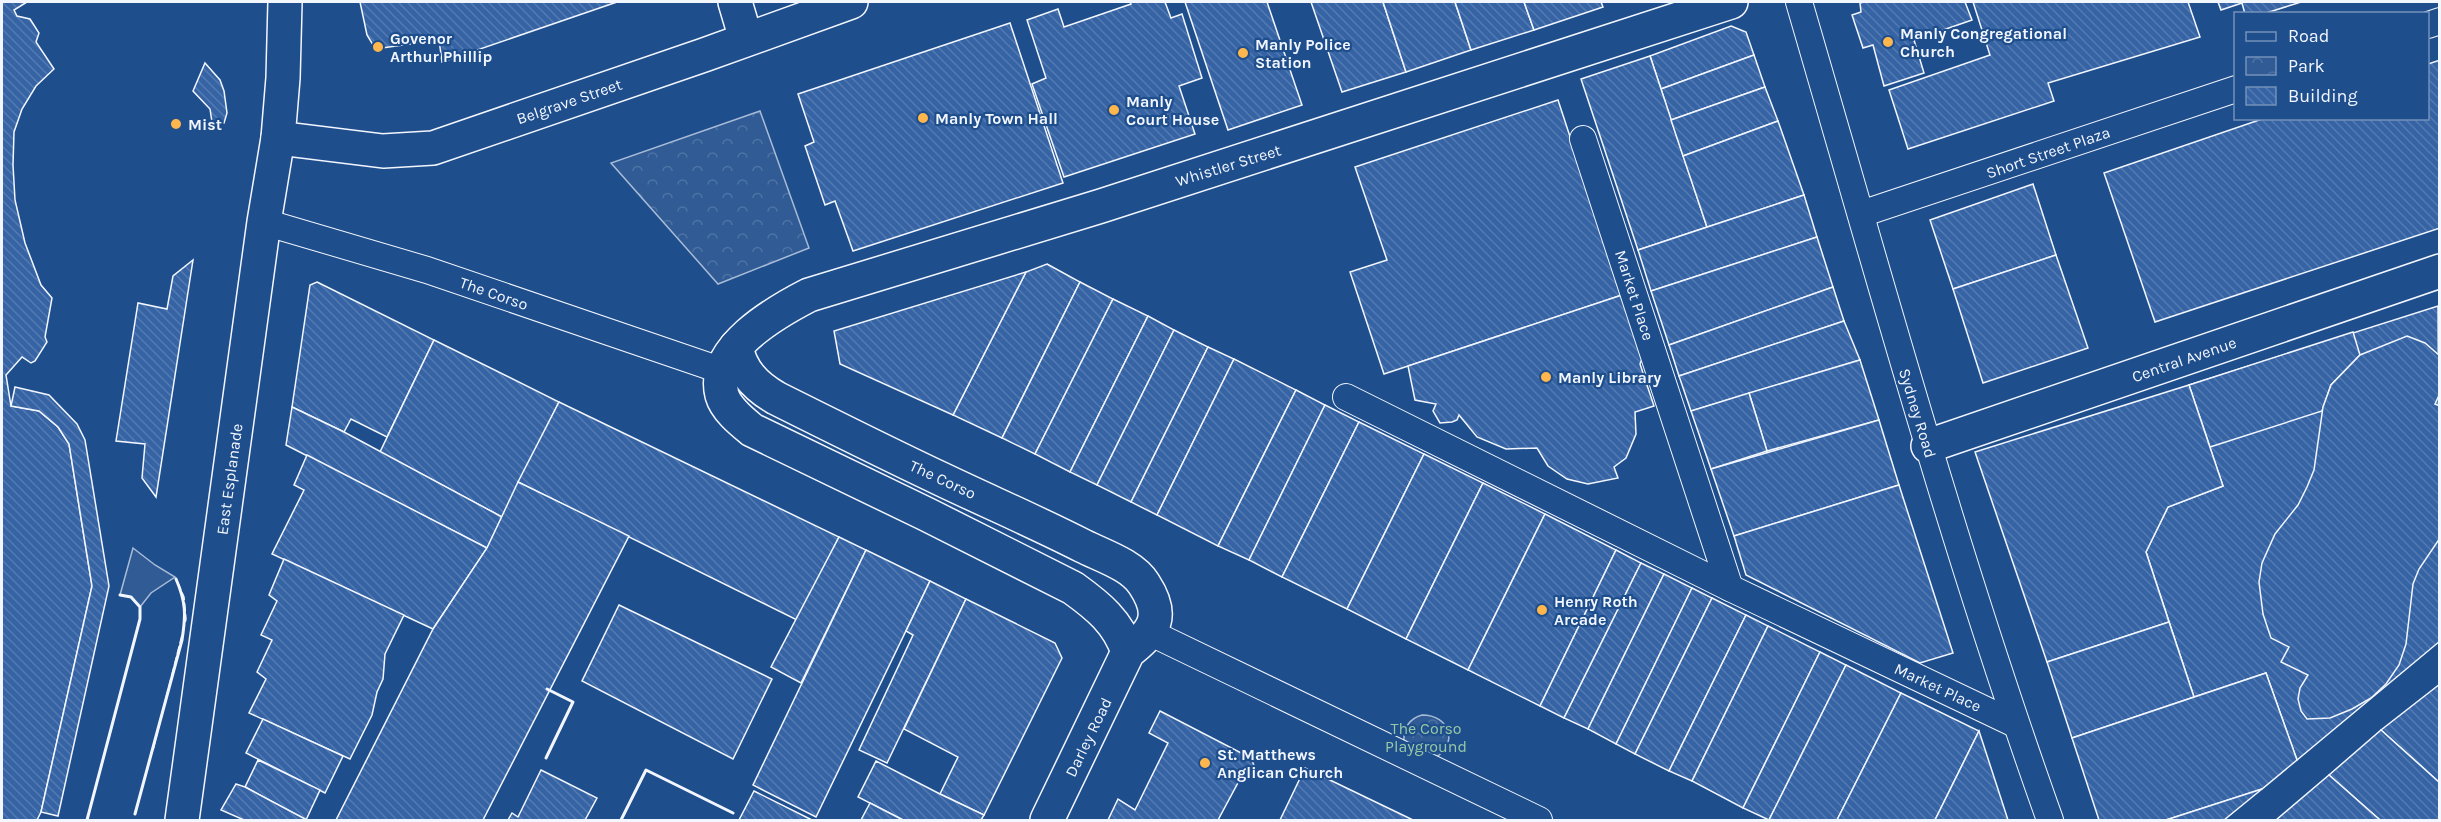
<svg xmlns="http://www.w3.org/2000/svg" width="2441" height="822" font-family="Karla,sans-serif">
<defs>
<pattern id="park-crowns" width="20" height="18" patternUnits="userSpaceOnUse" patternTransform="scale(1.5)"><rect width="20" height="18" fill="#305b95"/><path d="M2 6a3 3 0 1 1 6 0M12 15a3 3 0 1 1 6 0" fill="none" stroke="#4e73a5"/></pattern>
<pattern id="building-back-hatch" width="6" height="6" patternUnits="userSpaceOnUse" patternTransform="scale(1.5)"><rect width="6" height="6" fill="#3563a3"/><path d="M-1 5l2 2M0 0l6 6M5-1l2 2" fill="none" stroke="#537ab1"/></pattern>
</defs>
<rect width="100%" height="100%" fill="#1f4e8c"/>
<!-- park -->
<g fill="url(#park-crowns)" stroke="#a8bbd7" stroke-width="1.5">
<polygon points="760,111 809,248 718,284 611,163"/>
<path d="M1422,715C1450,715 1459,743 1435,758L1404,743C1403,729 1408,719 1422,715Z"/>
</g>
<!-- garden -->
<polygon fill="#305b95" stroke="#a8bbd7" stroke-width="1.5" points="133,548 155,565 175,577 151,593 140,607 131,597 120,595"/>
<!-- building -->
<g fill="url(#building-back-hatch)" stroke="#f2f6ff" stroke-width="1.5">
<polygon points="2,2 27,2 14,10 17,16 30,19 39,33 36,42 54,69 36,86 22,109 14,132 13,165 15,200 25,243 41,285 52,298 45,337 47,342 35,361 31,363 22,357 6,375 11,406 39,411 58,427 69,444 92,586 41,812 37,820 2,820"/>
<polygon points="360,2 617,2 442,62 439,40 382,48 373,45 367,35"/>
<polygon points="1130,2 1165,2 1171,18 1182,14 1202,78 1179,86 1195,134 1064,177 1032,84 1046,78 1027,20 1058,9 1064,27 1131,4"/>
<polygon points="1185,2 1267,2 1302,105 1228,130"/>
<polygon points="1311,2 1383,2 1406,72 1342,92"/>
<polygon points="1383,2 1455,2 1471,50 1406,72"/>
<polygon points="1455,2 1524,2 1534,30 1471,50"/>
<polygon points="1524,2 1601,2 1603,7 1534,30"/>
<polygon points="1864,2 1965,2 1972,20 1914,40 1924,73 1884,86 1873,45 1863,48 1852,15 1861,12 1860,3"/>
<polygon points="1973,2 2188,2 2200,37 2048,83 2054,101 1908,149 1889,90 1990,55"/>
<polygon points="2218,2 2301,2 2263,14 2245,14 2242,3 2221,10"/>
<polygon points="1010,23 1063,183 853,251 835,201 825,205 805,146 814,142 798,94"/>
<polygon points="1731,26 1746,32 1754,55 1661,89 1650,56"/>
<polygon points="1754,55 1765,87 1671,120 1661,89"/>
<polygon points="1650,56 1707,227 1638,250 1581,79"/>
<polygon points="2440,60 2440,228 2155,322 2104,173 2265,118 2428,118 2428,64"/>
<polygon points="205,63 220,80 224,91 227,113 224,123 212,122 210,109 193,91"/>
<polygon points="1765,87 1778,121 1683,156 1671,120"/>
<polygon points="1558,100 1622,295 1384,374 1350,272 1387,260 1355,167"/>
<polygon points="1778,121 1804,195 1707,227 1683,156"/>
<polygon points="2033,184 2056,255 1953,289 1930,220"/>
<polygon points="1804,195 1817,237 1651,291 1638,250"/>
<polygon points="1817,237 1833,287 1669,345 1651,291"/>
<polygon points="2056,255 2088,348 1983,383 1953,289"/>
<polygon points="193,260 156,497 142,478 145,444 116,441 138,303 167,309 173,276"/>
<polygon points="1047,264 1080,282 1002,438 953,415 1026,272"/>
<polygon points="1026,272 953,415 840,364 834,331"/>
<polygon points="317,282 434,340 387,437 351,419 344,432 292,407 310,285"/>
<polygon points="1080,282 1113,299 1035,454 1002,438"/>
<polygon points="1833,287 1844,321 1679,376 1669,345"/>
<polygon points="1622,295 1642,359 1640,364 1654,406 1635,412 1636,434 1626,458 1614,467 1618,478 1588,484 1567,479 1548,466 1537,448 1506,449 1477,437 1459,415 1457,420 1452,422 1440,423 1433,411 1436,404 1415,400 1408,366"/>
<polygon points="1113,299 1148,316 1070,472 1035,454"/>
<polygon points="2438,306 2440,641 2297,760 2266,673 2194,697 2146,552 2168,507 2223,486 2189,385"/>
<polygon points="1148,316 1174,330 1097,485 1070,472"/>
<polygon points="1844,321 1860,360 1691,411 1679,376"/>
<polygon points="1174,330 1208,347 1131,502 1097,485"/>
<polygon points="2353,332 2360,355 2331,385 2322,411 2210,447 2189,385"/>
<polygon points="2407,336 2425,343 2440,356 2440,393 2435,404 2440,406 2440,538 2419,569 2413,584 2406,644 2399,665 2386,684 2371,698 2352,709 2330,718 2307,719 2301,711 2298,699 2300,688 2308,675 2281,662 2289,647 2271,638 2263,614 2259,582 2262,563 2275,534 2298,505 2307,487 2314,470 2323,407 2331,385 2360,355"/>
<polygon points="434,340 559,402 502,517 380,452"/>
<polygon points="1208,347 1234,359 1157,515 1131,502"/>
<polygon points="1234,359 1296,390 1218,546 1157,515"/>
<polygon points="1860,360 1879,420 1767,451 1749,393"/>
<polygon points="2189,385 2223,486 2168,507 2146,552 2169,622 2047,662 1975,452"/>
<polygon points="15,387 49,395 77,424 85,440 109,586 58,816 41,812 92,586 69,444 58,427 39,411 11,406"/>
<polygon points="1296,390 1325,405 1249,560 1218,546"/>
<polygon points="1749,393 1767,451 1711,469 1691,411"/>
<polygon points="559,402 839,537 797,620 518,482"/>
<polygon points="1325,405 1359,422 1282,577 1249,560"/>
<polygon points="292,407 344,432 502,517 487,548 286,445"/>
<polygon points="1879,420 1899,485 1734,536 1711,469"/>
<polygon points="1359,422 1424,454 1347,609 1282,577"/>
<polygon points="1424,454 1483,483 1406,639 1347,609"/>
<polygon points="307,455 487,548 433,629 272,554 304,490 294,485"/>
<polygon points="518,482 629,536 483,820 336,820 433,629 487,548"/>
<polygon points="1483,483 1545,514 1468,670 1406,639"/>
<polygon points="1899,485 1953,653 1920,663 1746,575 1734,536"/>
<polygon points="1545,514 1616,550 1540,706 1468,670"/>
<polygon points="839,537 866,550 801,683 771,667"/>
<polygon points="866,550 930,581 816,817 753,785"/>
<polygon points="1616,550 1641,563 1564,718 1540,706"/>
<polygon points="284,559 404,615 385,654 383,679 377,692 372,715 350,759 249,713 266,679 257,672 272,640 261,635 277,601 269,595"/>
<polygon points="1641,563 1664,574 1588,729 1564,718"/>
<polygon points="1664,574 1692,588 1616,744 1588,729"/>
<polygon points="930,581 966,599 887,763 859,750 913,635 906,631"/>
<polygon points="1692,588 1712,598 1635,754 1616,744"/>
<polygon points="1712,598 1746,615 1669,771 1635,754"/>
<polygon points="966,599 1055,643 1062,658 984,815 940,794 958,757 904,729"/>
<polygon points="619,605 772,679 733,759 582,681"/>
<polygon points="1746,615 1768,626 1692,781 1669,771"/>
<polygon points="2169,622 2194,697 2072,738 2047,662"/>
<polygon points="1768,626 1820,652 1743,808 1692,781"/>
<polygon points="1820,652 1846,665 1769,820 1743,808"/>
<polygon points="1846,665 1901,693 1837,820 1769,820"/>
<polygon points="2266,673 2297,760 2262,789 2166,820 2099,820 2072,738"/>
<polygon points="2440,684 2440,783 2381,730"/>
<polygon points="1901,693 1979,731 1935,820 1837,820"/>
<polygon points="1160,711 1251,758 1255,768 1249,778 1239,781 1218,820 1108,820 1118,799 1135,810 1168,743 1149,733"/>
<polygon points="263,719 343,756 325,793 246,753"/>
<polygon points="2381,730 2440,783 2440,820 2380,820 2329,775"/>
<polygon points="1979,731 2008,820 1935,820"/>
<polygon points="258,760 320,790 306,820 245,787"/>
<polygon points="876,761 940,794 984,815 981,820 903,820 858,797"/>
<polygon points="1305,768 1413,820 1280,820"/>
<polygon points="541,770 597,798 585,820 508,820 512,813 518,817"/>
<polygon points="2329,775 2380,820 2276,820"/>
<polygon points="236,784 245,787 307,820 244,820 221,810"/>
<polygon points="2262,789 2224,820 2166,820"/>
<polygon points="754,791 812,820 739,820"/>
<polygon points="870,803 903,820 861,820"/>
</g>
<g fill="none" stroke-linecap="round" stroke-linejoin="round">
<!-- pedestrian casing -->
<g stroke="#f2f6ff" stroke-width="28">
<g id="pedestrian">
<path d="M1799,2C1879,276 1954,551 2050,820"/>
<polyline points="2428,25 2440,21"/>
<polyline points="1583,139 1730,588"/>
<polyline points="1861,214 2236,89"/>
<polyline points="264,222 427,270 723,371"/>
<polyline points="1346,397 1730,588 2015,724"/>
<polyline points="1151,633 1539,820"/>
</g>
</g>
<!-- minor casing -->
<g stroke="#f2f6ff" stroke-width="36">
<g id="minor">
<polyline points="735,2 746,39"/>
<polyline points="1928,446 2440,271"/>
</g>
</g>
<!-- tertiary casing -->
<g stroke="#f2f6ff" stroke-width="36">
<g id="tertiary">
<path d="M736,347C741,371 755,386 776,398C830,425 884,452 939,478C987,501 1036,522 1083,546C1103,556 1132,565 1144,584C1165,616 1155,631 1128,652L1047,820"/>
<path d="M1128,652C1118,622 1098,606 1073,588L926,514L752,430C741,421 726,409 722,395C710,349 776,312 809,295L1101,206L1731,2"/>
<polyline points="182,820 264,222 278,138"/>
</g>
</g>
<!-- secondary casing -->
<g stroke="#f2f6ff" stroke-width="36">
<polyline id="secondary" points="285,2 283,78 278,138 383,151 433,148 704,55 851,2"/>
</g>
<!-- pedestrian -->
<use href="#pedestrian" stroke="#1f4e8c" stroke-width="26"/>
<!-- minor -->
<use href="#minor" stroke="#1f4e8c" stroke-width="33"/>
<!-- tertiary -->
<use href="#tertiary" stroke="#1f4e8c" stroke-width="33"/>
<!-- secondary -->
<use href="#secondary" stroke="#1f4e8c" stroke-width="33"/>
<!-- fence -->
<polyline stroke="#f2f6ff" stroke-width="1.5" stroke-dasharray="8 3" stroke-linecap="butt" points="153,750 186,619 184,597 176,579"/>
<!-- wall -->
<g stroke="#f2f6ff" stroke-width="3">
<polyline points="546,758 573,702 547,689"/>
<path d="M135,814L182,640C186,615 186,602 176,579"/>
<polyline points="87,820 140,619 140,607 131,597 120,595"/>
<polyline points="621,820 646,770 733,813"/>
</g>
</g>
<!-- markers -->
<g fill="#ffb74d" stroke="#1f4e8c" stroke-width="2">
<circle cx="1888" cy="42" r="6"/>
<circle cx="378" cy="47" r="6"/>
<circle cx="1243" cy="53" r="6"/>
<circle cx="1114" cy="110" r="6"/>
<circle cx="923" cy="118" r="6"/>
<circle cx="176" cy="124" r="6"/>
<circle cx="1546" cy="377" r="6"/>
<circle cx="1542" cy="610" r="6"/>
<circle cx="1205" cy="763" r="6"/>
</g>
<g text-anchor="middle" stroke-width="4.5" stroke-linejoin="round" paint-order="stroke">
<!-- poi labels -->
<g font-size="16" font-weight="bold" fill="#f2f6ff" stroke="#1f4e8c" text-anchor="start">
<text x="1900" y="39">Manly Congregational<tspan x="1900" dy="18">Church</tspan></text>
<text x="390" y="44">Govenor<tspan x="390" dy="18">Arthur Phillip</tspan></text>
<text x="1255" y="50">Manly Police<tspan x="1255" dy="18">Station</tspan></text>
<text x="1126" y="107">Manly<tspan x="1126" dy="18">Court House</tspan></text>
<text x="935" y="124">Manly Town Hall</text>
<text x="188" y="130">Mist</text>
<text x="1558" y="383">Manly Library</text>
<text x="1554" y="607">Henry Roth<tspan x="1554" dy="18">Arcade</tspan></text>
<text x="1217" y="760">St. Matthews<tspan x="1217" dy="18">Anglican Church</tspan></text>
</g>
<!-- street labels -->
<g font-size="16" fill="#f2f6ff" stroke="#1f4e8c">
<text transform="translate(569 101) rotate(-19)" y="6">Belgrave Street</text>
<text transform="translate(2048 152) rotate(-19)" y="6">Short Street Plaza</text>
<text transform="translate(1228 165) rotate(-17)" y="6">Whistler Street</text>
<text transform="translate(494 293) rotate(19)" y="6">The Corso</text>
<text transform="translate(1635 295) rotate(72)" y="6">Market Place</text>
<text transform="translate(2184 359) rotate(-19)" y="6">Central Avenue</text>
<text transform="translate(1918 413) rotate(73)" y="6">Sydney Road</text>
<text transform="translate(229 479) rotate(-82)" y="6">East Esplanade</text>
<text transform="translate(943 479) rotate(25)" y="6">The Corso</text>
<text transform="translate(1938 687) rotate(25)" y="6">Market Place</text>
<text transform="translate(1088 737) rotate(-64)" y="6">Darley Road</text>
</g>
<!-- park labels -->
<g font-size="16" fill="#97c8a6" stroke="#1f4e8c">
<text x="1426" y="734">The Corso<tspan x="1426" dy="18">Playground</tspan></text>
</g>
</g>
<!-- border -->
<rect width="2441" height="822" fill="none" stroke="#f2f6ff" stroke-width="6"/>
<!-- legend -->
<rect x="2234" y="12" width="195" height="108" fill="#1f4e8c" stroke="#7391ba" stroke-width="1.5"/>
<rect x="2246" y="32" width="30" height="9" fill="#1f4e8c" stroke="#7391ba" stroke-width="1.5"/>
<text x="2288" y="42" font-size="18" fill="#f2f6ff">Road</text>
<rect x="2246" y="57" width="30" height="18" fill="url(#park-crowns)" stroke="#7391ba" stroke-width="1.5"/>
<text x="2288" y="72" font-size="18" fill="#f2f6ff">Park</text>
<rect x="2246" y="87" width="30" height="18" fill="url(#building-back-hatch)" stroke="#7391ba" stroke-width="1.5"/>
<text x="2288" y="102" font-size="18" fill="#f2f6ff">Building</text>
</svg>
